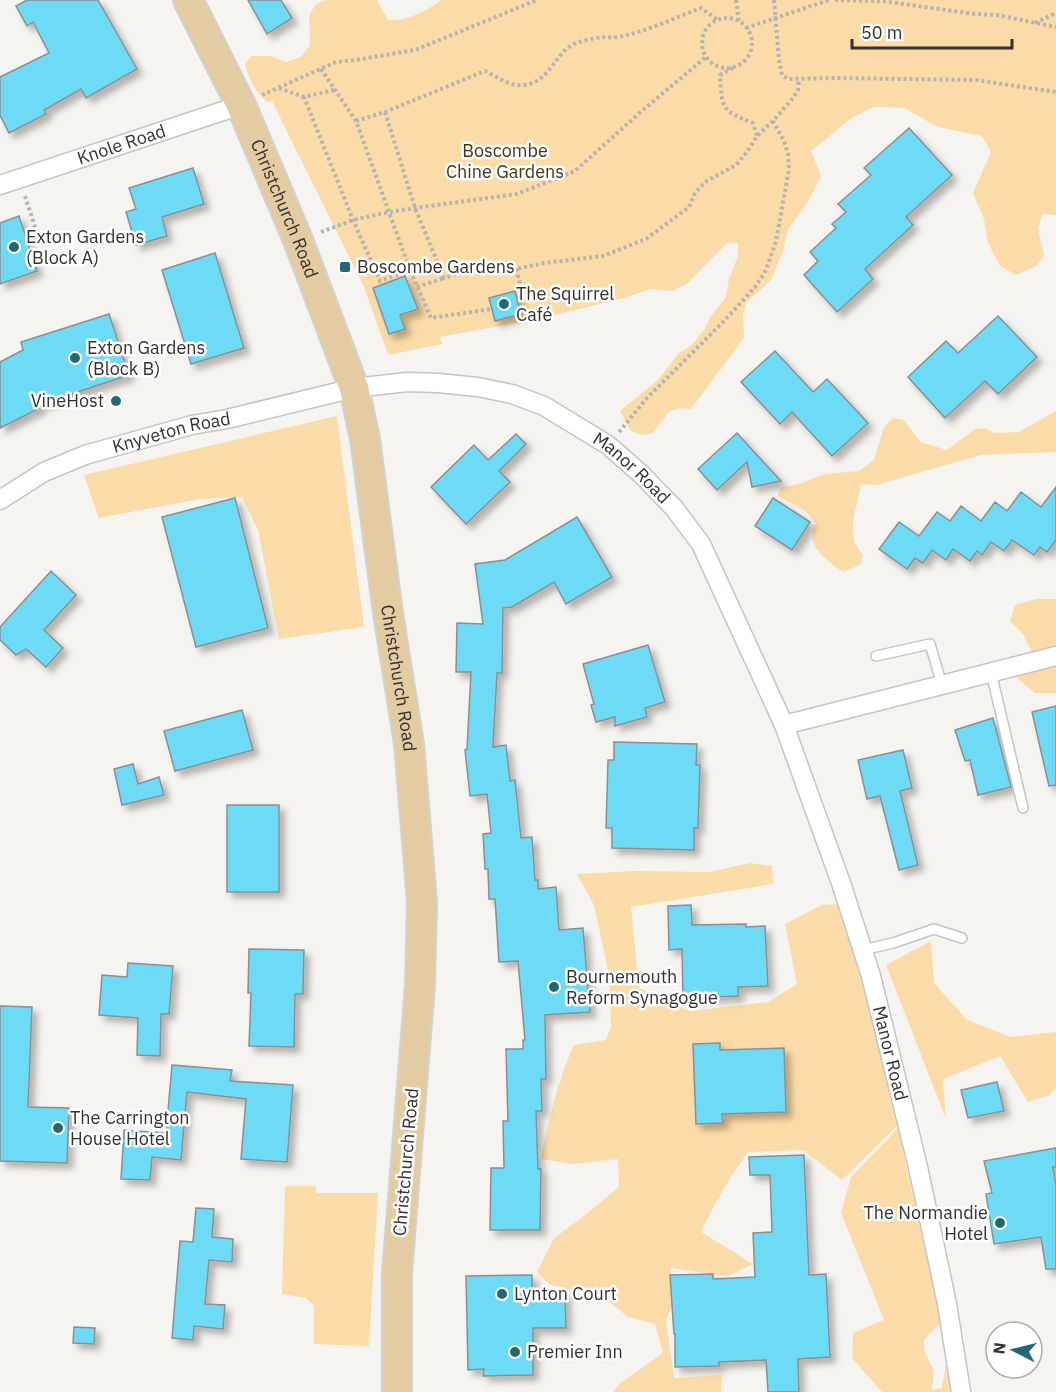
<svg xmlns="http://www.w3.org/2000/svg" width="1056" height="1392" font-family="'IBM Plex Sans',sans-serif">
<defs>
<filter id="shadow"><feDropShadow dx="5.5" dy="5.5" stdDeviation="3" flood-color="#0004"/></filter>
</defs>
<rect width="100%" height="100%" fill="#f6f4f0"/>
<!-- green -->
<g fill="#fbdba8">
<path d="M325,0H377L388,20C407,21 425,12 441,0H1056V215L1043,214L1038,228L1044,256L1035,267L1016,275L1000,266L988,243L984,219L973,193L991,152L982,136L938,127L904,108L874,107L853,117L811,151L821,176L808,202L788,229L783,251L771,280L747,302L743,313L744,338L691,409L680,408L669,412L653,433L642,435L630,430L620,411L658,380L679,353L692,345L704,330L711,316L726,297L729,279L738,256V243H727L688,283L673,291L651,289L624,298L543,318L440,337L442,344L389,355L386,349L364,287L272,101L267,102C256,91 249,80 245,64L251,56H271L286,62L301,57L310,45L309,16L315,5Z"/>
<path d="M1056,411V452L981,455L876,485L861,484L853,521L854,541L863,556L860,565L843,572C827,560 803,545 816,523L805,511L778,496L780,488L802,483L824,474L859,471L874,460L884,427L893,418L904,420L920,442L947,450L975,429L985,428L995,433L1019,432Z"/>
<polygon points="337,416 364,627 279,639 258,530 242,497 200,499 99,518 84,475"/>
<polygon points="1036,599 1056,599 1056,693 1035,693 1016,677 1021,660 1032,653 1023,634 1010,621 1015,605"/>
<path d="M750,863L772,866L773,884L631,907L639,988L690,1011L768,1002L797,984L785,924L822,905L837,904L859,969L897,1126L842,1180L803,1150L748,1152C730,1177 714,1204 701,1232L753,1264L728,1276L671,1268L673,1306L666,1319L674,1378L722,1375L721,1392H613L619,1384L663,1353L655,1324L628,1317L602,1296L550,1285L537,1272L554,1238L579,1220L619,1187L618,1159L573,1164L541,1159C548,1122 558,1079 574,1045L606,1040L611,1027L609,975L594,905L577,874L635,871L710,872Z"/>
<polygon points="931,941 934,983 967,1020 1011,1037 1056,1032 1056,1087 1050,1095 1028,1102 1000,1056 943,1079 946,1119 886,965"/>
<polygon points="898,1128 941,1322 924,1340 925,1353 934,1371 932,1390 942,1388 947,1357 958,1392 882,1392 852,1358 853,1333 884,1320 841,1213 851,1177"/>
<polygon points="285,1186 315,1186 317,1193 378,1193 369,1346 314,1344 314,1306 306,1298 282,1294"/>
</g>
<!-- building -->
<g fill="#6edbf6" stroke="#8b8f91" stroke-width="1.5" filter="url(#shadow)">
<polygon points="27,0 98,0 137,69 86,98 81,89 44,110 46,114 9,133 0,115 0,77 49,53 33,22 27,26 16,6"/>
<polygon points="248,0 281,0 292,18 267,34"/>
<polygon points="909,128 952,175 906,217 913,225 865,269 873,279 837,312 804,275 818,261 810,252 836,228 832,224 846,212 838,204 871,175 864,168"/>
<polygon points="193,168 204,204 162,217 167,236 136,245 126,212 136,209 129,188"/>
<polygon points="19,216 37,271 0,284 0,223"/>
<polygon points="215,253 244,348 191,364 162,270"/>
<polygon points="405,276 418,309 400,315 405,329 389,334 373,288"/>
<polygon points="515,291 521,314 495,321 489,298"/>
<polygon points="109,314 129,375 38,405 40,408 0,428 0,362 23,350 21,342"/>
<polygon points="998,316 1037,357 998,394 985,381 945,418 908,377 946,341 958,353"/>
<polygon points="775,351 813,392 827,379 868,423 832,456 792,412 780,424 741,382"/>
<polygon points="737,433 756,454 781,481 752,487 747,462 717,490 698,469"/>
<polygon points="516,434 526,444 499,471 510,482 466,524 431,487 474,445 488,460"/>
<polygon points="1056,487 1056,540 1047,552 1040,547 1034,555 1012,540 1004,551 991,542 982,555 977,551 970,561 953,549 946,560 932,550 923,563 915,558 907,569 879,549 899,522 919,536 937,512 950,521 961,506 981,521 995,502 1007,511 1021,492 1041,507"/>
<polygon points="235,498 268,628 196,647 162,517"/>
<polygon points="773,498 810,522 792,550 755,526"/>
<polygon points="577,517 612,577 566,604 554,582 512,607 503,608 502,673 497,673 493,747 506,745 510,781 515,780 521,838 532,837 535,880 538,880 538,889 556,887 559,930 583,928 590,1012 545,1015 546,1079 541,1079 542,1111 536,1111 538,1169 541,1169 540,1230 490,1230 491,1168 504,1168 503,1121 508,1121 506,1049 523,1049 523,1040 525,1040 518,961 499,962 495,899 489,899 488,869 485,869 483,834 491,833 487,794 470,796 465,750 467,749 471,672 456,672 457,623 483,624 475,564 505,560"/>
<polygon points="51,571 76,595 44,630 63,648 46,667 26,649 16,655 0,640 0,627"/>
<polygon points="648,645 665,702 645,708 647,717 615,726 615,717 596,722 591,705 594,704 583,664"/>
<polygon points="1056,706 1056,785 1049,786 1032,712"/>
<polygon points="242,710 253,750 175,771 164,731"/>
<polygon points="993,718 1011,787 978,795 970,760 965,761 955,730"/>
<polygon points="614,742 697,744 696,765 700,765 698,828 694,828 694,850 612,848 612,828 606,828 608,760 614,760"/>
<polygon points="903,750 912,788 900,791 918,865 899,870 880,796 867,799 858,760"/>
<polygon points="133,764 138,784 159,777 164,795 122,805 114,769"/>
<rect x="227" y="805" width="52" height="87"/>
<polygon points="691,905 692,925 746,924 746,927 765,926 768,986 738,987 738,996 683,998 682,949 669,950 668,906"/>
<polygon points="249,949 304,950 303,994 295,994 294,1047 249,1046 251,993 248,993"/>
<polygon points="128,963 173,966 169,1014 161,1014 160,1056 137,1055 138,1018 99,1015 102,975 127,977"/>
<polygon points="0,1006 32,1007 28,1107 69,1108 67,1163 0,1161"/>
<polygon points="720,1043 720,1050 784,1048 786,1112 722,1114 723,1123 696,1124 693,1044"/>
<polygon points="172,1065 232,1070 230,1081 293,1085 287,1162 241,1159 246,1099 187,1092 181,1160 152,1157 150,1180 121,1179 124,1130 166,1133"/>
<polygon points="997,1082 1004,1111 968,1118 961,1090"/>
<polygon points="1056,1148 1056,1167 1053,1167 1056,1185 1056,1269 1046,1269 1041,1237 994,1244 986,1194 992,1193 984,1161"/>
<polygon points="804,1155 809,1275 826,1274 830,1357 798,1359 799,1392 768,1392 766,1360 719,1362 719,1366 675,1367 675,1334 674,1334 670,1275 713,1274 713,1279 755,1277 753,1233 772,1232 770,1175 750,1175 749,1157"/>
<polygon points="196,1208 214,1209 212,1237 233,1239 232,1262 209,1260 205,1304 225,1305 223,1329 194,1326 193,1340 172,1338 180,1241 193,1242"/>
<polygon points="532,1275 532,1293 565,1292 566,1328 533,1328 533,1375 483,1376 484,1369 468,1370 466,1276"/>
<polygon points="74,1327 95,1328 94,1344 73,1343"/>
</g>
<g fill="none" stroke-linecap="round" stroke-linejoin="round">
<!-- lane casing -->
<g stroke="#c6c4c0" stroke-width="12">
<g id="lane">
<polyline points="876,656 930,644 942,685"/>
<polyline points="991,672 1023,808"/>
<polyline points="863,950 893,943 934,929 962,938"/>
</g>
</g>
<!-- street casing -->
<g stroke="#c6c4c0" stroke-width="21">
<g id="street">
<path id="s1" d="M0,185L241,105"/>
<path id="s2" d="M0,500L44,472L85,455L192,425L227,419L354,388L407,382L438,383L478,387L512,394L544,406L608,445L641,474L674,508L701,544L784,725L841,883L871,976L918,1167L947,1304L961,1392"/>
<polyline points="784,725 1056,656"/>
</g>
</g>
<!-- primary casing -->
<g stroke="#d2d2d1" stroke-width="32">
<g id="primary">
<path id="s3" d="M188,0L241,105L298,240L354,388L365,439L388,613L409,744L422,902L420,985L397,1273V1392"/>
</g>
</g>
<!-- path -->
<g stroke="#b5b4b1" stroke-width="4" stroke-dasharray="3 3" stroke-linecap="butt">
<polyline points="736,0 739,22"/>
<polyline points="835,0 882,1 975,14 997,15 1056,27"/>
<circle cx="727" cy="43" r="25"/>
<polyline points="1035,23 1056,13"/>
<polyline points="746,28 829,0"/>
<polyline points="779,60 782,75 788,79 836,78 976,80 1056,92"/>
<path d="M733,68L720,75C722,108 721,111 753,123L757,136"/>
<polyline points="321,69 356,121 410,270 431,318 492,309"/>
<polyline points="279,88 304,97"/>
<polyline points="334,90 304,97 353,220 380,281 410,270"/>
<polyline points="262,95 336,62 355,60 415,50 537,0"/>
<polyline points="385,112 415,208 444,278 478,268 516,269 544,263 603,256 646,239 689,207 695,193 705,182 736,165 747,152 757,136 773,121 793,98 798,90 799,79"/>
<path d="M356,121L385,112L485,71C496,76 510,87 524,85C551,82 554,52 576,43C584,40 596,38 604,37C608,37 613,38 618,37C646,32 674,18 701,8L718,20"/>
<polyline points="25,196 40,242"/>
<polyline points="321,232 353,220 389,212 415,208 517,194 575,171 643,110 706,57"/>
<polyline points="516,269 523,294"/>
<polyline points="417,287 444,278"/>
<polyline points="619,432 647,398 725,320 756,286 766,270 776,241 789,169 788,154 784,141 773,121"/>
</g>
<!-- lane -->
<use href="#lane" stroke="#fff" stroke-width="9"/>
<!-- street -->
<use href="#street" stroke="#fff" stroke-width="18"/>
<!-- primary -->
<use href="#primary" stroke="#e3cba2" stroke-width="28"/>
<!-- path-bridge -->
<polyline stroke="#b5b4b1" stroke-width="4" stroke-dasharray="3 3" stroke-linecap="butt" points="774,0 779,60"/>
</g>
<!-- markers -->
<g fill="#216777" stroke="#fff" stroke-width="2">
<circle cx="14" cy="247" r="6"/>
<rect x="339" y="261" width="12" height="12" rx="3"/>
<circle cx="504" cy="304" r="6"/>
<circle cx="75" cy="358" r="6"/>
<circle cx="116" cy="401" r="6"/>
<circle cx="554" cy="987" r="6"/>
<circle cx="58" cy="1128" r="6"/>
<circle cx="1000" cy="1223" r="6"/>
<circle cx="502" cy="1294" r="6"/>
<circle cx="515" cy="1352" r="6"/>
</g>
<g text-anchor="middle" stroke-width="5" stroke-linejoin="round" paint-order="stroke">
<!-- street labels -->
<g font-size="18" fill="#323130" stroke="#fff">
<text dy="6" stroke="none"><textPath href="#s1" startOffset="128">Knole Road</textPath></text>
<text dy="6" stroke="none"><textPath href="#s3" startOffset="230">Christchurch Road</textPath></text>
<text dy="6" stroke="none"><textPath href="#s2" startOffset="186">Knyveton Road</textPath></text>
<text dy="6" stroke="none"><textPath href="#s2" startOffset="675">Manor Road</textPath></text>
<text dy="6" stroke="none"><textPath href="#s3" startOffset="716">Christchurch Road</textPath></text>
<text dy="6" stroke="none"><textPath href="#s2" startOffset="1323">Manor Road</textPath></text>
<text transform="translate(406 1162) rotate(-85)" y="6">Christchurch Road</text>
</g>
<!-- park labels -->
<g font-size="18" fill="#483515" stroke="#fff">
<text x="505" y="157">Boscombe<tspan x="505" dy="21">Chine Gardens</tspan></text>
</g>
<!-- poi labels -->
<g font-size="18" fill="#323130" stroke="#fff" text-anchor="start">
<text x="26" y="243">Exton Gardens<tspan x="26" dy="21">(Block A)</tspan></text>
<text x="357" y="273">Boscombe Gardens</text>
<text x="516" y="300">The Squirrel<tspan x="516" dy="21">Café</tspan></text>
<text x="87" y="354">Exton Gardens<tspan x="87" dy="21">(Block B)</tspan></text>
<text x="104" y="407" text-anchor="end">VineHost</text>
<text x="566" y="983">Bournemouth<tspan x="566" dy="21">Reform Synagogue</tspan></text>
<text x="70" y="1124">The Carrington<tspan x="70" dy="21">House Hotel</tspan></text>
<text x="988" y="1219" text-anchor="end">The Normandie<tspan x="988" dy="21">Hotel</tspan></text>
<text x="514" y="1300">Lynton Court</text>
<text x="527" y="1358">Premier Inn</text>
</g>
</g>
<!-- north arrow -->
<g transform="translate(1014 1350) rotate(277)"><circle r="28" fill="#ffffff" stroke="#adadac" stroke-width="1.5"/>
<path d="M0-4.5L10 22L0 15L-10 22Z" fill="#216777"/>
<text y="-9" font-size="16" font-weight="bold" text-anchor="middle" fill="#323130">N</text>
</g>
<!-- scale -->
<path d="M852 39v9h160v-9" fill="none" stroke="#323130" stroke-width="3"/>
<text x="861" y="39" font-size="18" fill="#323130" stroke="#ffffff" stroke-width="4.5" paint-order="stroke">50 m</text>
</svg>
